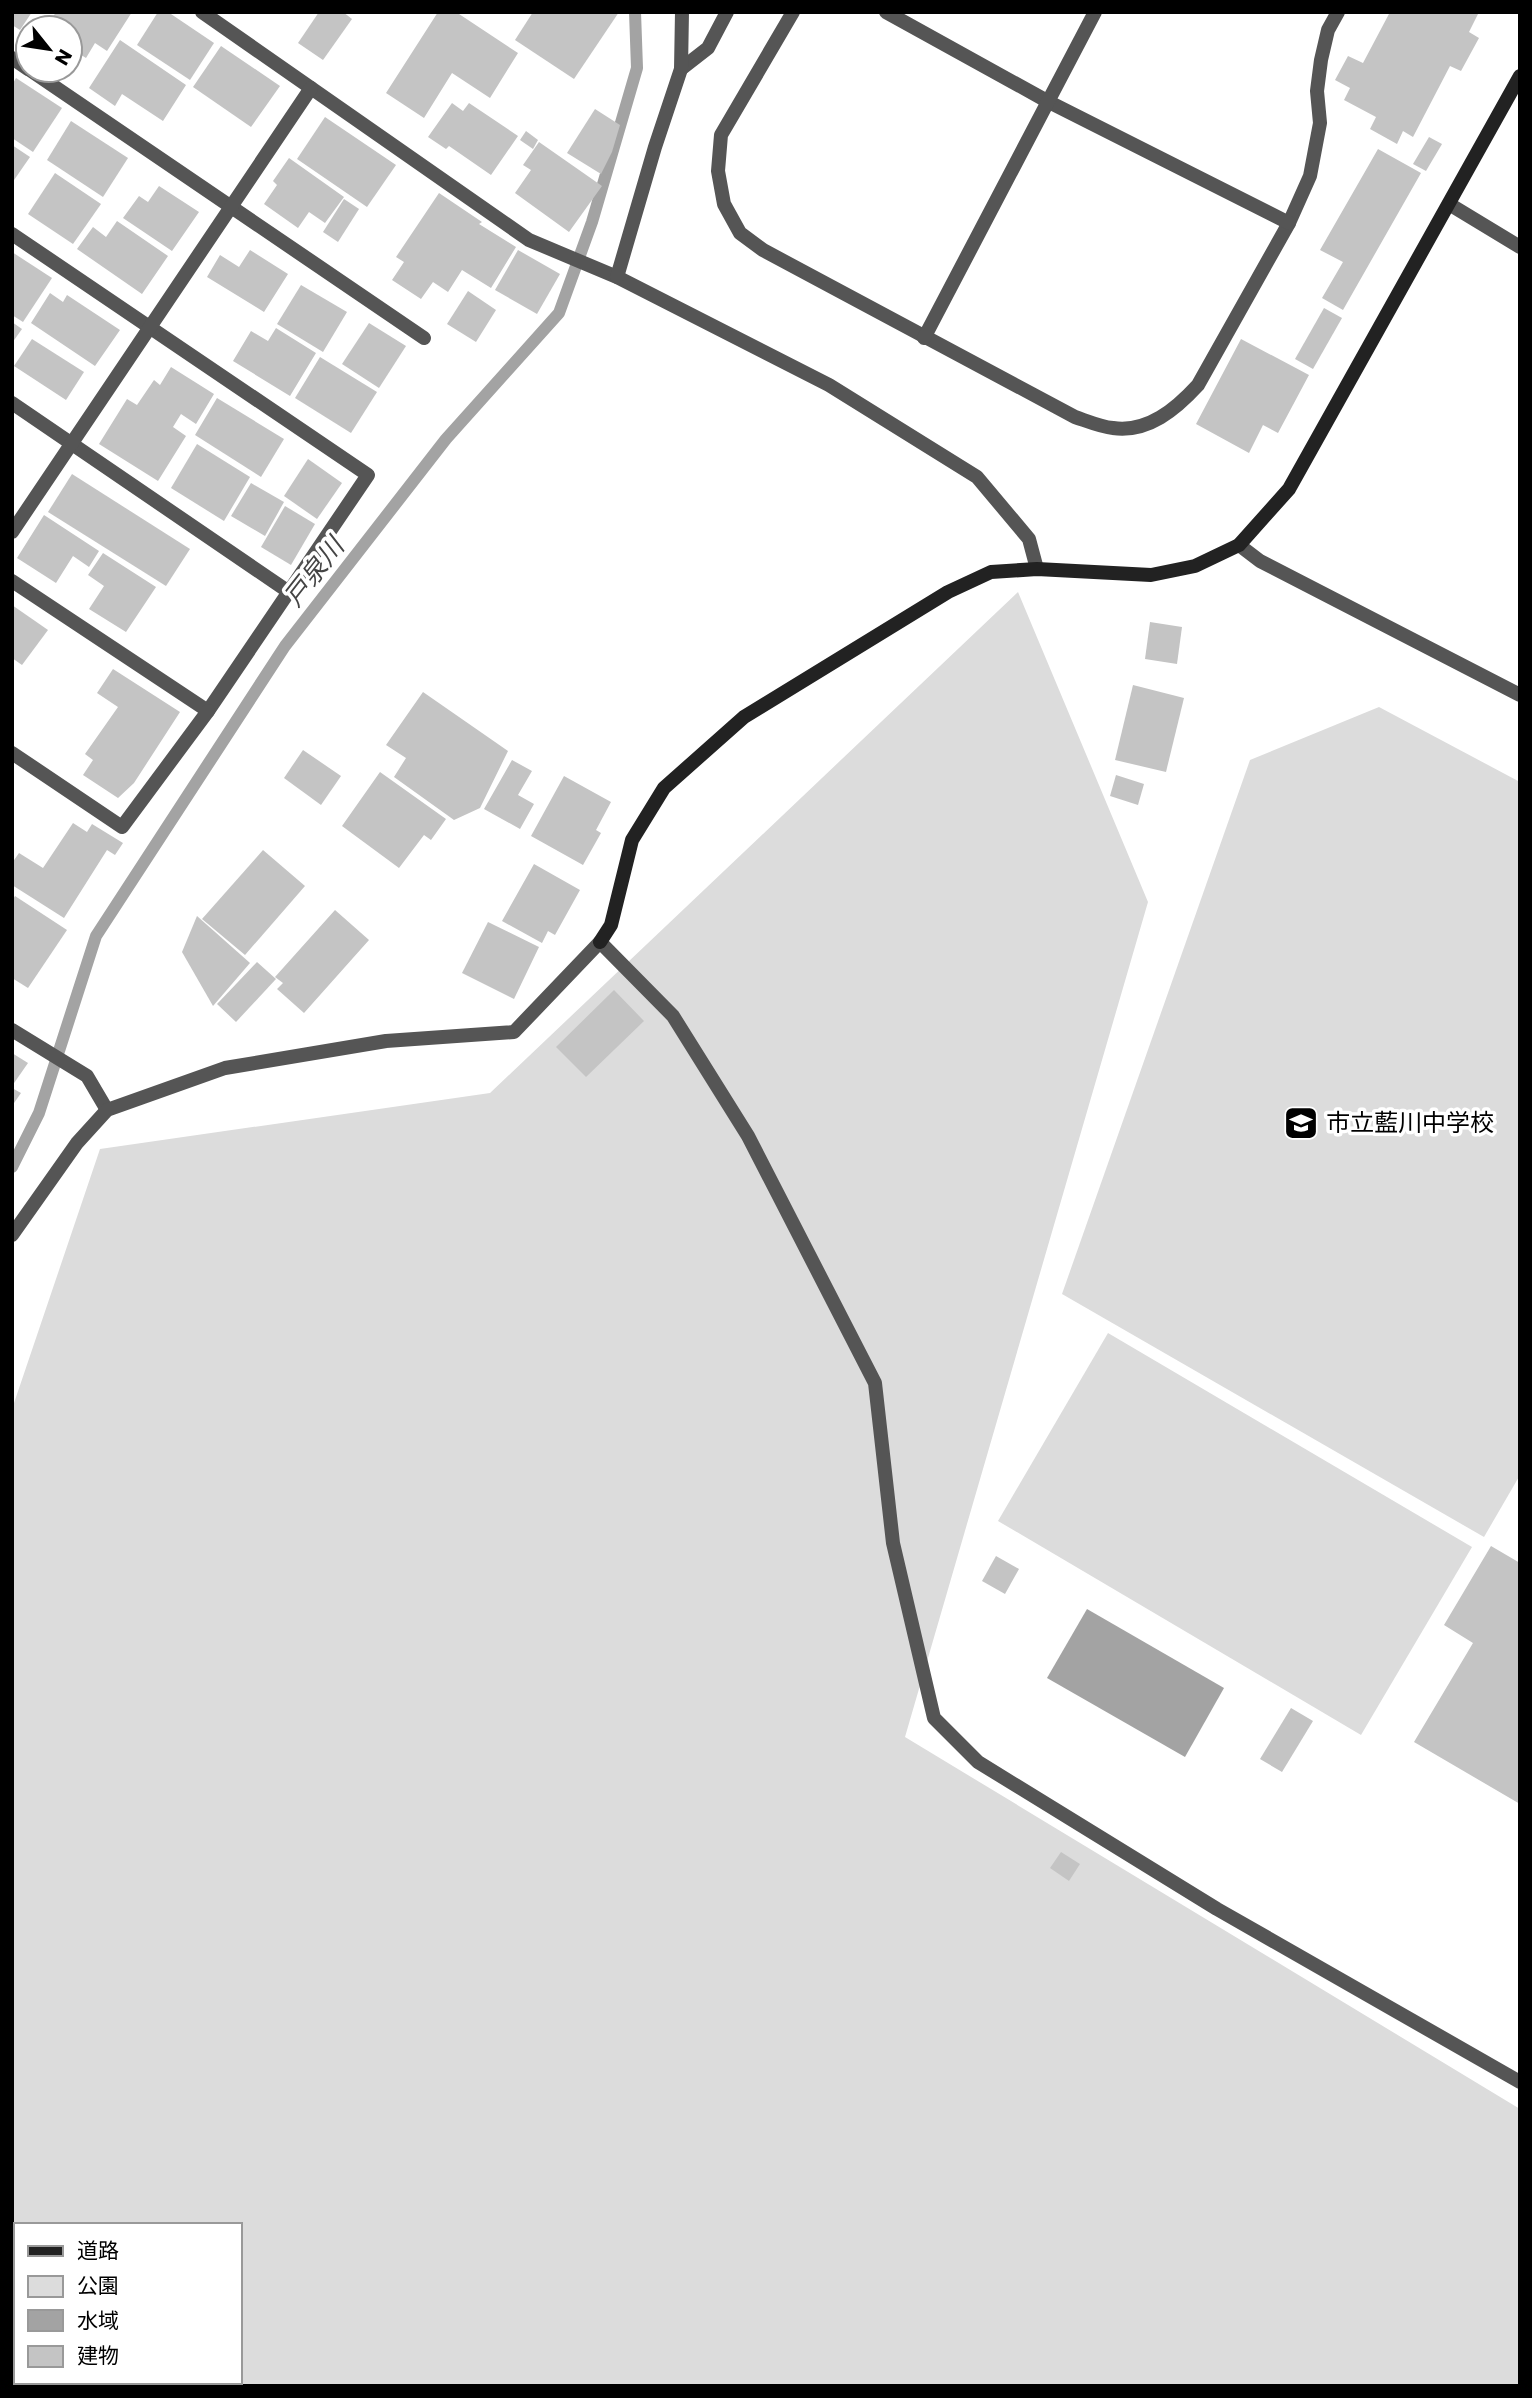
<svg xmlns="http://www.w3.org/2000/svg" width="1532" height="2398" font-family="Poppins,'Noto Sans JP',sans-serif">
<rect width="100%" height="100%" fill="#fff"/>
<!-- green -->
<g fill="#dcdcdc" fill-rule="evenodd">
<path d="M1018,592L1148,902L905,1737L1520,2109V2386H12V1409L100,1149L490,1093ZM16,2225H240V2382H16Z"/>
<polygon points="1379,707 1520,782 1520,1475 1484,1537 1062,1294 1250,760"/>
<polygon points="1108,1333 1472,1547 1361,1735 998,1521"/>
</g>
<!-- water -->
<polygon fill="#a3a3a3" points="1087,1609 1224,1688 1185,1757 1047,1678"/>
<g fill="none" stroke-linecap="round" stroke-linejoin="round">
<!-- stream -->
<polyline stroke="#a3a3a3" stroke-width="12" points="12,1167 39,1113 96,936 285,646 446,439 559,313 592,222 637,68 635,12"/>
</g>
<!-- building -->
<g fill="#c4c4c4">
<polygon points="12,12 32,12 20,30 12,25"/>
<polygon points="56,12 132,12 107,51 95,43 86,58 70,48 70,28 46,28"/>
<polygon points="158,12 168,12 214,43 190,80 137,45"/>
<polygon points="319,12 343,12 352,19 323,60 298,43"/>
<polygon points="438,12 456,12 518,53 490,98 452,73 424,118 386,93"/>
<polygon points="533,12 619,12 574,79 515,40"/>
<polygon points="1390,12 1479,12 1469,32 1479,38 1461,71 1450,66 1413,137 1403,131 1397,144 1370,129 1376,117 1344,100 1350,88 1335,80 1348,56 1363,63"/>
<polygon points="120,40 186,85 163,121 122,94 115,106 89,88"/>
<polygon points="221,46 280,86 251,127 193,87"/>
<polygon points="16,78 62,108 33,152 12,138 12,85"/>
<polygon points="452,103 463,111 469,103 518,136 491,175 449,146 446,149 428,137"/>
<polygon points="595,109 620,125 612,152 601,174 567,153"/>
<polygon points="325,117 396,165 367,207 297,159"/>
<polygon points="71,121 128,158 103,197 47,160"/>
<polygon points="526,131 538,140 533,149 520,140"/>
<polygon points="1429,137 1442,144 1426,171 1413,164"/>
<polygon points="539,142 602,186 569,232 515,193 531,170 523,165"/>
<polygon points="12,145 30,157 12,183"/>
<polygon points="1378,149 1421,173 1343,310 1322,298 1343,262 1320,250"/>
<polygon points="289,158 344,197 325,223 309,212 298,228 264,204 277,185 273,181"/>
<polygon points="55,173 101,204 73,244 28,214"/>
<polygon points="159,186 199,212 172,251 123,218 139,196 148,202"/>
<polygon points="439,193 482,222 479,224 516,247 491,288 462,270 448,292 433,282 421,299 392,280 404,262 396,257"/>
<polygon points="344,199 359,209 338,242 323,232"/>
<polygon points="117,221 168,256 142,294 77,249 93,227 106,237"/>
<polygon points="250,250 288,274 264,312 207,277 220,255 239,267"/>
<polygon points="518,250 560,274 537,314 495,290"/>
<polygon points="12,252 52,278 23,322 12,315"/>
<polygon points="301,285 347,312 323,352 277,324"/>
<polygon points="468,291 496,310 476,342 447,324"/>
<polygon points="50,293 63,302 67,295 120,330 95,366 31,323"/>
<polygon points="1324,308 1342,318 1313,369 1295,359"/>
<polygon points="12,322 22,329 12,343"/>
<polygon points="369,323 406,346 379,388 342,364"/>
<polygon points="276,328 316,353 290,396 233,361 251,331 268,341"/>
<polygon points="32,339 84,372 66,400 14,366"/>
<polygon points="1241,339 1309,375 1278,433 1263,425 1249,453 1196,424"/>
<polygon points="320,357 377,392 351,433 295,398"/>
<polygon points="171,367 214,394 196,424 181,414 173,427 186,436 158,481 99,444 127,399 137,405 154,380 160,385"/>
<polygon points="217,398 284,439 261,477 195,435"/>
<polygon points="197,444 250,477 224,521 171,488"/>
<polygon points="308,459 342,483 317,519 284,496"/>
<polygon points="72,474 190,549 166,586 48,512"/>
<polygon points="251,483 284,502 265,536 231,516"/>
<polygon points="285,506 315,524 291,565 261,547"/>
<polygon points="44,515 99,551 89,567 73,556 56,583 17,558"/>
<polygon points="103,553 156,587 126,632 89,609 104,586 88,575"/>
<polygon points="12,605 48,630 22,665 12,658"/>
<polygon points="1150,622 1182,627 1177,664 1145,659"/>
<polygon points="113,669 180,712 134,783 118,798 83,775 93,760 85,754 118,707 97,693"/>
<polygon points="1133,685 1184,698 1166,772 1115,760"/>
<polygon points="423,692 508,751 480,808 454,820 394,777 406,758 386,745"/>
<polygon points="303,750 341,776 321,805 284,778"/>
<polygon points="512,760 532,771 518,795 534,804 520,829 484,809"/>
<polygon points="380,772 446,819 431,840 424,835 399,868 342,826"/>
<polygon points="1116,775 1144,784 1138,805 1110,796"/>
<polygon points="564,776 611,802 596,830 601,833 583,865 531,836"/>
<polygon points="73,823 87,832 92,824 123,843 115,855 107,850 64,918 12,885 12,863 19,853 43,868"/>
<polygon points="263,850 305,886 245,955 202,919"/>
<polygon points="534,864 580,890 555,935 548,931 542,943 502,921"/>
<polygon points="15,896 67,930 28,988 12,978 12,901"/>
<polygon points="335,910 369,940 304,1013 277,989 283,983 275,977"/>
<polygon points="197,916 250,963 213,1006 182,952"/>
<polygon points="488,922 539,947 514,999 462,973"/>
<polygon points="257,962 276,979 236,1022 217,1004"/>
<polygon points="614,990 644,1021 586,1077 556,1047"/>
<polygon points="12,1053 28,1063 12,1086"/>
<polygon points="12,1088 21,1093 12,1106"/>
<polygon points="1491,1546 1520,1563 1520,1804 1414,1742 1473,1643 1444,1625"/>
<polygon points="996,1556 1019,1569 1005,1594 982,1581"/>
<polygon points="1291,1708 1313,1721 1282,1772 1260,1759"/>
<polygon points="1061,1852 1080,1864 1069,1881 1050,1868"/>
</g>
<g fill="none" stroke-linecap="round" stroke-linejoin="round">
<!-- lane -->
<g stroke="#555" stroke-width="14">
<path d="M793,12L721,135L718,171L724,204L740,233L763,250L1075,417C1087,421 1101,427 1113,428C1148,433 1176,409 1198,385L1289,223L1310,176L1320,123L1317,91L1321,60L1328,30L1338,12"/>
<polyline points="886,12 1047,101 1289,223"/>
<polyline points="924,338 1095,12"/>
</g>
<!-- street -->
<g stroke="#555" stroke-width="14">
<polyline points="202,12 529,240 617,277 829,385 977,477 1029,539 1037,569"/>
<polyline points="12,58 28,69"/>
<polyline points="681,69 708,48 727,12"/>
<polyline points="30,70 424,338"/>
<polyline points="1449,204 1520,247"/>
<polyline points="12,234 368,475 208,711 12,581"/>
<polyline points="617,277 655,147 681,69 682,12"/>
<polyline points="12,403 289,592"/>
<polyline points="12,532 311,88"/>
<polyline points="1239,545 1260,561 1520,695"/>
<polyline points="12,753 122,827 208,711"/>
<polyline points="12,1030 87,1076 107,1110"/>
<polyline points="12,1235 77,1143 107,1110 225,1068 386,1041 514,1032 600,942 673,1016 748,1136 875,1383 893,1543 934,1718 978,1762 1217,1909 1520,2082"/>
</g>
<!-- secondary -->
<polyline stroke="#222" stroke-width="14" points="600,942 611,925 632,840 664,788 744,717 948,592 991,572 1037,569 1151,575 1195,566 1239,545 1289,489 1520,76"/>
</g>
<!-- icons -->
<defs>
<g id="school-square" transform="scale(1.75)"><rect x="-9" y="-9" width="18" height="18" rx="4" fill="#000" stroke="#fff"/><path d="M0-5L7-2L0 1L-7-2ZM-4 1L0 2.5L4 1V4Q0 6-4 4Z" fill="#fff"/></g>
</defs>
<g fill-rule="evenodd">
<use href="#school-square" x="1301" y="1123"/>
</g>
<g text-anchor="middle" stroke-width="7" stroke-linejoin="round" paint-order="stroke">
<!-- poi labels -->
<g font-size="24" fill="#000" stroke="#fff" text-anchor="start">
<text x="1326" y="1131">市立藍川中学校</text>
</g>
<!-- water labels -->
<g font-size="26" font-style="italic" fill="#444" stroke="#fff">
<text transform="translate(314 572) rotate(-52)" y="9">戸泉川</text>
</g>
</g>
<!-- border -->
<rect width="1532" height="2398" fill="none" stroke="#000000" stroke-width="28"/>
<!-- legend -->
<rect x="14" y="2223" width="228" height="161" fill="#ffffff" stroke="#999999" stroke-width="2"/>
<rect x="28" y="2246" width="35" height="10" fill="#222222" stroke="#999999" stroke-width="2"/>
<text x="77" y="2258" font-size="21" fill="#000000">道路</text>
<rect x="28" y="2276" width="35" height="21" fill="#dcdcdc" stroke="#999999" stroke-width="2"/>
<text x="77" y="2293" font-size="21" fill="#000000">公園</text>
<rect x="28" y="2310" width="35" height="21" fill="#a3a3a3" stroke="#999999" stroke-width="2"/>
<text x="77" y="2328" font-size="21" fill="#000000">水域</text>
<rect x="28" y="2346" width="35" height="21" fill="#c4c4c4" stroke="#999999" stroke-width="2"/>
<text x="77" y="2363" font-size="21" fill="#000000">建物</text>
<!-- north arrow -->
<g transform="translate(49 49) rotate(120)"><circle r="33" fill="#ffffff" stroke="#999999" stroke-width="2"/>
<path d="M0-5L12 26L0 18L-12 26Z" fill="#000000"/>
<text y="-10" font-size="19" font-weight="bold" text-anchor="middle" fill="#000000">N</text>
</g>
</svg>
